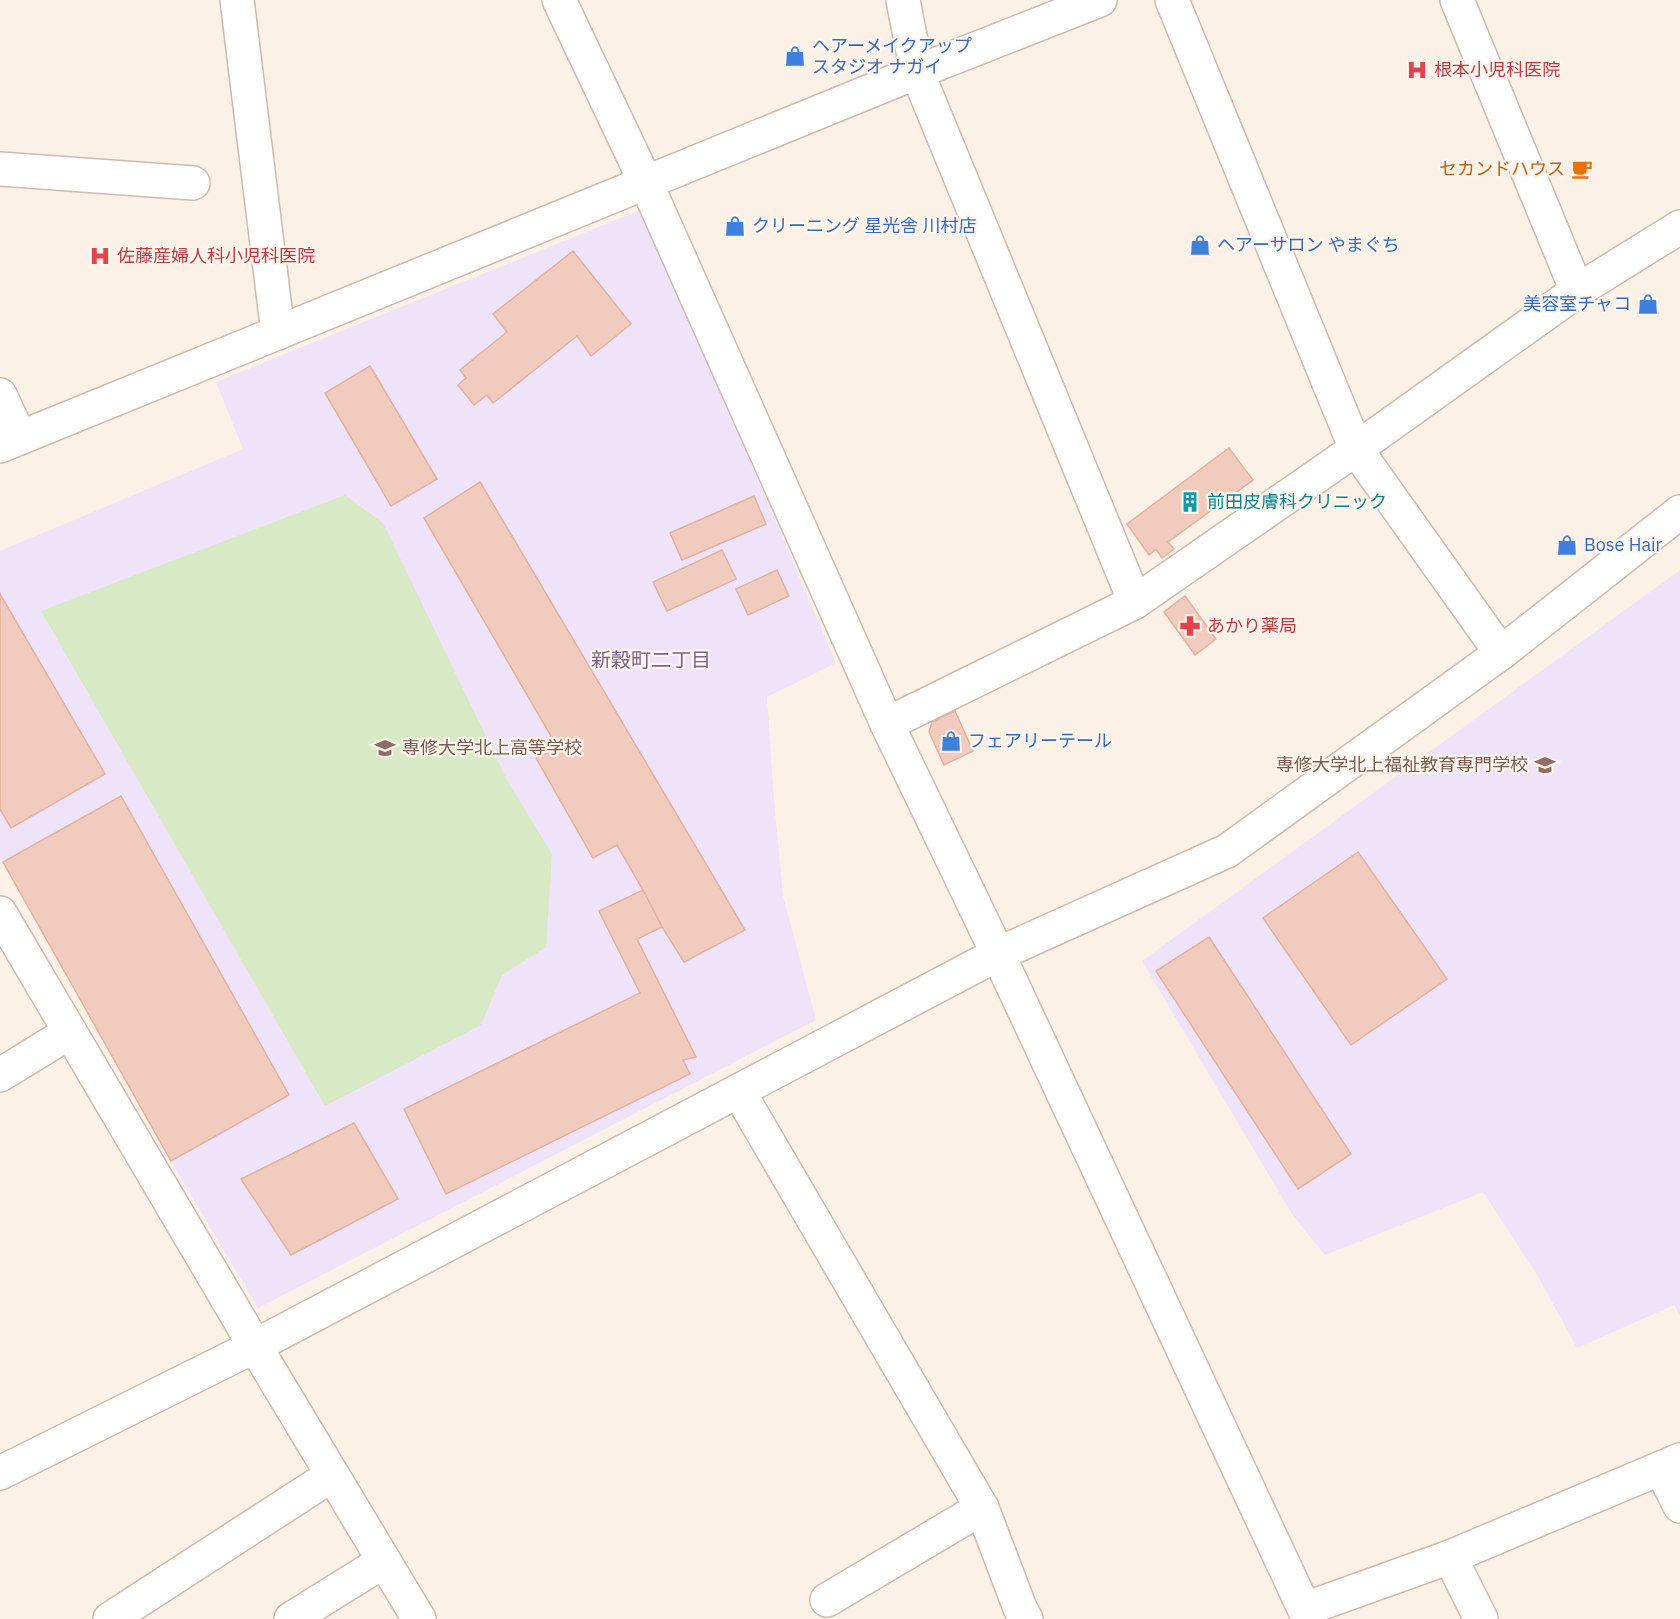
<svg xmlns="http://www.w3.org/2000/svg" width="1680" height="1619" font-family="'IBM Plex Sans','Noto Sans JP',sans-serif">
<rect width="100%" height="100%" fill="#fcf1e6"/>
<!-- education -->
<g fill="#eee3f8">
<polygon points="643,209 836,663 767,697 774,800 783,896 816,1020 258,1308 171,1161 0,858 0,551 243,449 216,382"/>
<polygon points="1680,570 1680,1315 1674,1305 1577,1348 1539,1278 1483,1192 1325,1255 1292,1214 1142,961"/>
</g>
<!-- green -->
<polygon fill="#d8e9c5" points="345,495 383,523 507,780 552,854 546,947 502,975 481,1025 325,1106 41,611"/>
<!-- building -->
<g fill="#f1ccbe" stroke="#e3b19f" stroke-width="1.5">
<polygon points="573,251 631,324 591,356 577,336 493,403 487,395 474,405 458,385 466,378 460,370 507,332 493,314"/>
<polygon points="370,366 437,479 391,506 325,393"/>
<polygon points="1229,448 1253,480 1168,542 1174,549 1162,558 1156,549 1149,555 1127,524"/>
<polygon points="480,482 745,930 684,962 662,927 643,890 617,845 593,858 536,758 558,748 424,518"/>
<polygon points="754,496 766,524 682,560 670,533"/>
<polygon points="722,550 736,579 667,611 653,582"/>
<polygon points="777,570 789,596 748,615 736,589"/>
<polygon points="0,594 105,774 11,828 0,809"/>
<polygon points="1185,596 1216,639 1195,655 1164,612"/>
<polygon points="955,711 973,751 944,765 929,732 932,722"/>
<polygon points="121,796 289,1095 171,1161 3,862"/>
<polygon points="1358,852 1447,979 1351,1045 1263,918"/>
<polygon points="643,890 662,927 637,939 696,1057 683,1060 690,1074 446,1194 404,1109 640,993 599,911"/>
<polygon points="1209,937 1351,1154 1298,1189 1156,971"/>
<polygon points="354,1123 398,1199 291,1255 241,1179"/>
</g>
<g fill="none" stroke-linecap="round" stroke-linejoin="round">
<!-- minor casing -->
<g stroke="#cfbaaf" stroke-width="36">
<g id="minor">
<polyline points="237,0 278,333"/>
<polyline points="559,0 646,183 887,724 998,954 1309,1619"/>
<polyline points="903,0 917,72 1135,602"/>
<polyline points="1172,0 1356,449 1501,653"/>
<polyline points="1457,0 1577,291"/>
<polyline points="0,169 193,183"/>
<polyline points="0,395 20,438"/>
<polyline points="0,446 917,72 1100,0"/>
<polyline points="887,724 1135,602 1356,449 1577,291 1680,227"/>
<polyline points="0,913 255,1346 419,1619"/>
<polyline points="0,1075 70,1032"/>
<polyline points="739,1092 982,1508 1020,1608 1026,1619"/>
<polyline points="1661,1468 1680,1506"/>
<polyline points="0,1473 255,1346 998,954 1227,851 1501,653 1680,512"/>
<polyline points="1450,1557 1481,1619"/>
<polyline points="827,1600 982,1508"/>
<polyline points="1305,1609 1450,1557 1680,1460"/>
<polyline points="110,1619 332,1475"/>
<polyline points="291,1619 384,1561"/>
</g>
</g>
<!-- minor -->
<use href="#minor" stroke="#fff" stroke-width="33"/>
</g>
<!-- icons -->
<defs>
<g id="shop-bare" transform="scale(1.62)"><path d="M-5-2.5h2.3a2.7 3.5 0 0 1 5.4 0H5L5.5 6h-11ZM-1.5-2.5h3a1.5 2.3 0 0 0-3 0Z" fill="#3f7fe0" stroke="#fff5ec" stroke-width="2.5" paint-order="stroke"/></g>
<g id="hospital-bare" transform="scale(1.62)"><path d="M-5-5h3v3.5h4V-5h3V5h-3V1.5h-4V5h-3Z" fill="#e0444e" stroke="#fff5ec" stroke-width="2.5" paint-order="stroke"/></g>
<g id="cafe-bare" transform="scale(1.62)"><path d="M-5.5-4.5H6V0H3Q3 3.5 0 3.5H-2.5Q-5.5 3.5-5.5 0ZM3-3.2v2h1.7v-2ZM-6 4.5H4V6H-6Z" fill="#e8710a" stroke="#fff5ec" stroke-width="2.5" paint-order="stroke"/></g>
<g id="building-bare" transform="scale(1.62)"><path d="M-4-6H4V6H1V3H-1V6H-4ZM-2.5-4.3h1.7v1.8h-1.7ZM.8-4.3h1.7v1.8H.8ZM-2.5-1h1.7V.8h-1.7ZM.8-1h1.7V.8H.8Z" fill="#0f9aa8" stroke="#fff5ec" stroke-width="2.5" paint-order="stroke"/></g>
<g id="pharmacy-bare" transform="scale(1.62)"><path d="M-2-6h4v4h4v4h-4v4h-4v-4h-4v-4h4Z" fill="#e0444e" stroke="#fff5ec" stroke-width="2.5" paint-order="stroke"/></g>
<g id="school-bare" transform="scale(1.62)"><path d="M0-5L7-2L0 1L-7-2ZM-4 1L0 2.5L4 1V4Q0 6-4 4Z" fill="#8d6e63" stroke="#fff5ec" stroke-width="2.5" paint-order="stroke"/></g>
</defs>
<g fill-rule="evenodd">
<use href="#shop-bare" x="795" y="56"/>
<use href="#hospital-bare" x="1417" y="70"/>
<use href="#cafe-bare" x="1582" y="169"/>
<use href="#shop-bare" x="735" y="226"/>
<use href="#shop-bare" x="1200" y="245"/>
<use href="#hospital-bare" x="100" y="256"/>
<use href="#shop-bare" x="1648" y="304"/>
<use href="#building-bare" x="1190" y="502"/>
<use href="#shop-bare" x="1567" y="545"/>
<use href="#pharmacy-bare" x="1190" y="626"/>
<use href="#shop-bare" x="951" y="741"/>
<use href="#school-bare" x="385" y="748"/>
<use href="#school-bare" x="1545" y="765"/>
</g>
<g text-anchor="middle" stroke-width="4.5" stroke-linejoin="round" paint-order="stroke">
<!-- shop labels -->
<g font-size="18" fill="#366cbe" stroke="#fff5ec" text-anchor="start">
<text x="812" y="52">ヘアーメイクアップ<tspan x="812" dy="21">スタジオ ナガイ</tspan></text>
<text x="752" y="232">クリーニング 星光舎 川村店</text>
<text x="1217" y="251">ヘアーサロン やまぐち</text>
<text x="1631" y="310" text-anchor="end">美容室チャコ</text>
<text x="1584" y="551">Bose Hair</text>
<text x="968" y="747">フェアリーテール</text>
</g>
<!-- health labels -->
<g font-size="18" fill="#be3a42" stroke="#fff5ec" text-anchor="start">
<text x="1434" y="76">根本小児科医院</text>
<text x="117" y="262">佐藤産婦人科小児科医院</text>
<text x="1207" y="632">あかり薬局</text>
</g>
<!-- food labels -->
<g font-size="18" fill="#c56008" stroke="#fff5ec" text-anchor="end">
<text x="1565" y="175">セカンドハウス</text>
</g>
<!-- culture labels -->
<g font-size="18" fill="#0d838f" stroke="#fff5ec" text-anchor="start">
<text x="1207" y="508">前田皮膚科クリニック</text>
</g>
<!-- education labels -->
<g font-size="18" fill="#785e54" stroke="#fff5ec" text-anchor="start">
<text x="402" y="754">専修大学北上高等学校</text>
<text x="1528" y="771" text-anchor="end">専修大学北上福祉教育専門学校</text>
</g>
<!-- neighbourhood labels -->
<g font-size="20" fill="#7c6391" stroke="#fff5ec">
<text x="651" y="667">新穀町二丁目</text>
</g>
</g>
</svg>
